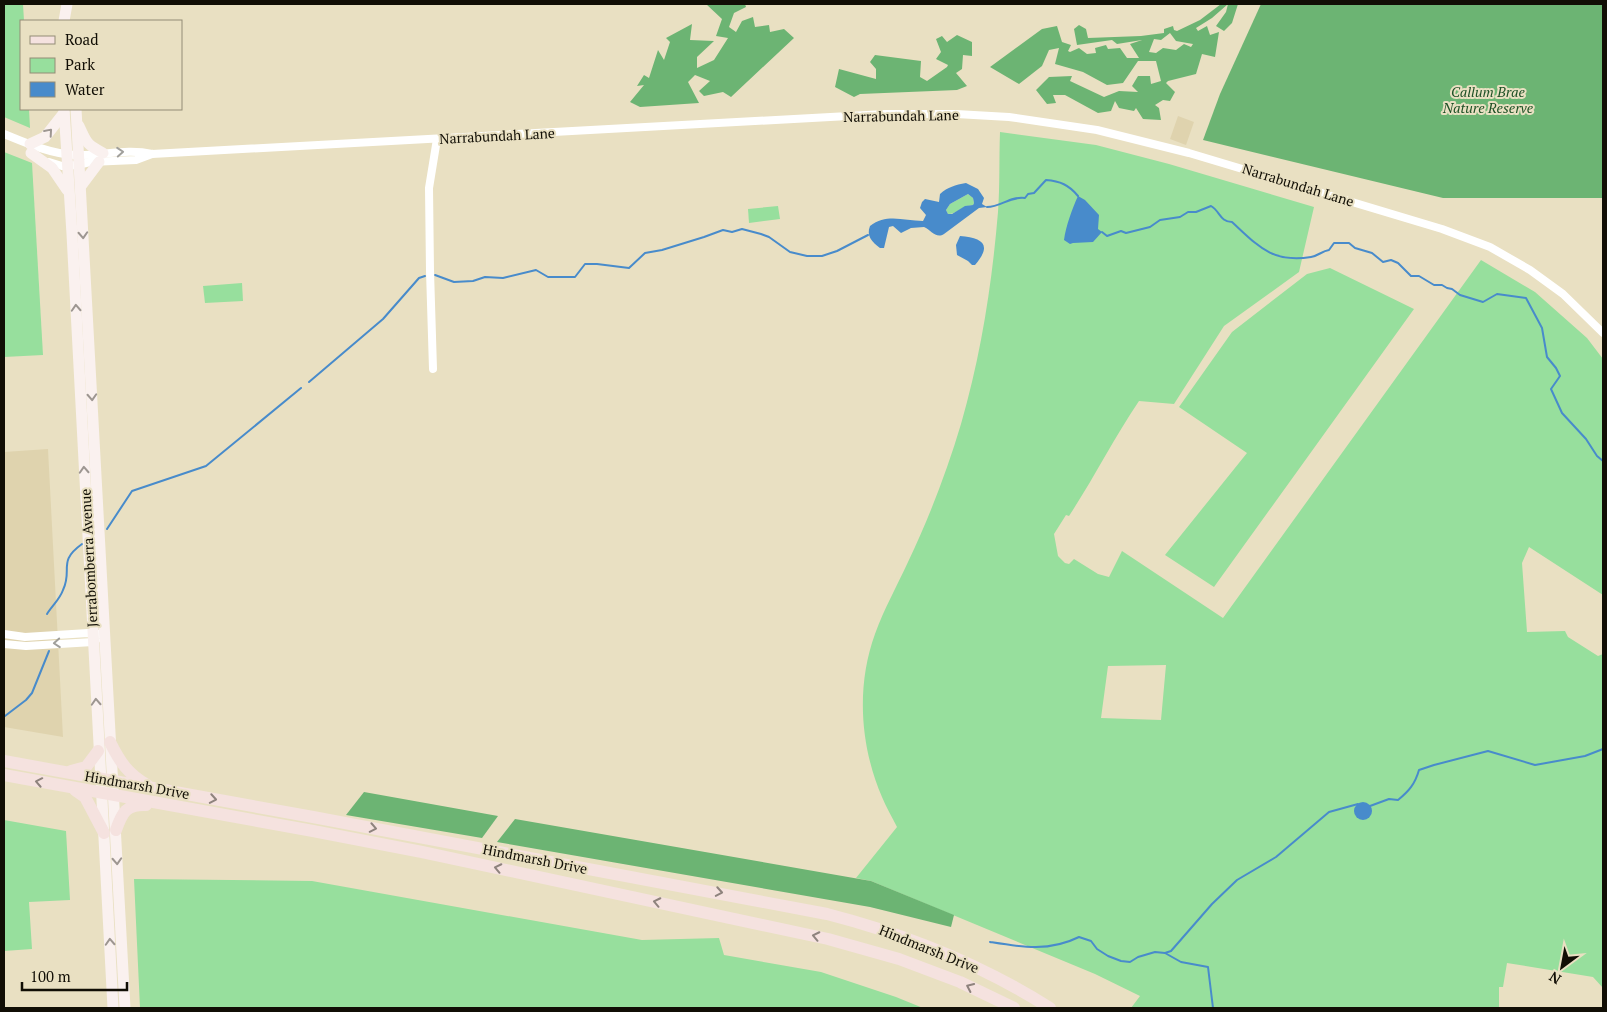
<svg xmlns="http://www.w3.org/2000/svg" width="1607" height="1012" font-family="'PT Serif',serif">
<rect width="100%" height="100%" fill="#e9e0c2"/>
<!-- built -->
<g fill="#dfd3ae">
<polygon points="1178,116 1194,122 1186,145 1170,139"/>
<polygon points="48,449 63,737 4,727 4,452"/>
</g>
<!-- green -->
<g fill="#97df9d" fill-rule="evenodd">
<polygon points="4,4 23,4 24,21 21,21 21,109 29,109 30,128 4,117"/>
<path d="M1000,132L1096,145L1169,164L1314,207L1299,272L1224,326L1174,404L1139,401C1114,438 1094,478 1069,516L1066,515L1054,534L1058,556L1065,563L1069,564L1074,559L1098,574L1109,577L1122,551L1223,618L1481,260L1535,292L1587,338L1603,359V595L1529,547L1522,563L1527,632L1565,631L1568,637L1598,656L1603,654V988L1593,977L1507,963L1503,987H1499V1008H1131L1140,996L1095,974L871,881L856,878L897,827C892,817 886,807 882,797C860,746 856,686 875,634C884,609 897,586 908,562C929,518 947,471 961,424C981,355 992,284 998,212C1000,186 999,159 1000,132ZM1166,665L1161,720L1101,718L1108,666Z"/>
<polygon points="4,152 32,163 43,355 4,357"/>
<path d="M968,194L973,198L974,203L973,205C961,206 957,214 948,214L946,210L950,204Z"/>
<polygon points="778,206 780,219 749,223 748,209"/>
<polygon points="1330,268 1414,309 1214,587 1165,555 1247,453 1179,407 1232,332 1307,274"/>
<polygon points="242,283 243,301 205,303 203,286"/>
<polygon points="4,820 66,831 70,900 29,902 32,949 4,951"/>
<polygon points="134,879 312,881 642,940 719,938 724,955 821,972 896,997 923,1008 140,1008"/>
</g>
<!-- forest -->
<g fill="#6cb473" fill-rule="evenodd">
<polygon points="706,4 745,4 746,7 734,13 729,27 736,32 742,21 753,17 755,27 769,25 770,32 784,29 794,38 731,97 723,92 704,96 699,91 710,81 695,75 688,82 699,103 640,107 630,102 644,85 637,86 644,75 649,78 658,50 664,60 670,42 666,38 692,24 690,40 714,41 697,57 697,68 714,60 728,38 716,36 722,19"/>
<path d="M1221,4H1238L1232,23L1224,31L1216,26L1226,12L1228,4L1212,18L1196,28L1198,31L1207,26L1210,35L1219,32L1215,57L1202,54L1196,74L1168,81L1166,83L1175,92L1170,101L1163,100L1155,105L1159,108L1161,120L1143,119L1136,108L1134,111L1119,108L1115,101L1111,111L1098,113L1065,95H1053L1056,103L1047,104L1036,90L1049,77L1072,76L1070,81L1104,97L1119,91L1138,92L1132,86L1138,76H1150L1151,84L1161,81L1156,61H1138L1123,83L1107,85L1083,72L1055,64L1059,48L1049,50L1042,66L1019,84L990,67L1042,29L1057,26L1062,42L1071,45L1068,51L1070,52L1079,48L1087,54L1096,53L1095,48L1106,45L1108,49L1120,48L1127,58H1139L1130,44L1142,40L1117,44L1112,40L1077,45L1074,29L1079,25L1086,29L1088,38L1141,36L1164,33V29L1173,26L1174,30L1177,31L1200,20ZM1170,33L1176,41L1193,44L1191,47L1184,44L1176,50L1163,48L1156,53L1149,52L1154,39L1161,40Z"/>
<polygon points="1261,4 1603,4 1603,198 1443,198 1203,140 1220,94"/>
<polygon points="957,35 972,42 972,56 963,55 962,69 956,73 967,86 957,90 860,94 854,97 835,87 839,69 876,79 876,69 870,62 875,55 921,61 920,77 927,81 947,67 948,65 936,59 941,52 936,39 942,36 947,42"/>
<polygon points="364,792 498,816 482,838 346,815"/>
<polygon points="515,819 871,881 954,915 951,927 870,907 497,842"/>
</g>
<!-- water -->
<g fill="#488bcb" fill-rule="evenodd">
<path d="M966,183L978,189L984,198L982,204L987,207L979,208L944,234C936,239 931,230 924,227L911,228L901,233L893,226L889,227L884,248H880C872,242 866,236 870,226C887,213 904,221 923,221L926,215L920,208L922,202L925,199L939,202L940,194C948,187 955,185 966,183ZM968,194L973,198L974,203L973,205L965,206L952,214H948L946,210L950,204Z"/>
<path d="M1078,196L1085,200L1099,215L1098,229L1102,232L1093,242L1073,243L1070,244L1064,240C1066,226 1072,209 1078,196Z"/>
<path d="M960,236C982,238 993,244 975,265H972L968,261L957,255L956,245Z"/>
<circle cx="1363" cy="811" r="9"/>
</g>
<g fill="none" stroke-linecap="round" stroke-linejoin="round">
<!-- stream -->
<g stroke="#488bcb" stroke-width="2">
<path d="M987,207C1001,207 1010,196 1025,198L1028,194L1034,193L1046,180C1060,181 1069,185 1078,196"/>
<path d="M1102,232L1107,236L1121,231L1126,233L1150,227L1160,220L1180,217L1188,212H1196L1211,206C1220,211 1220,222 1232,222C1259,247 1272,263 1311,257C1318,256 1322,251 1329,250L1334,243H1349L1355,248L1372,253L1383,262L1391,260L1398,263L1411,276H1419L1434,285H1442L1447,288L1452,289L1460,295L1483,302L1497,294L1526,298L1542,328L1547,357L1556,368L1560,376L1551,389L1562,413L1586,439L1597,456L1603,461"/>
<polyline points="435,275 454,282 473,281 485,277 503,278 536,270 548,277 575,277 585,264 597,264 629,268 645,253 662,250 704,237 723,230 732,232 742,229 761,234 769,237 790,252 807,256 822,256 837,251 868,235"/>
<polyline points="309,382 383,319 419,278 425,276"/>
<polyline points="107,529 132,491 206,466 301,388"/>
<path d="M47,614C52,606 60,599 63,590C73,569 57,562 82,544"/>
<polyline points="5,716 26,700 32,693 49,651"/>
<path d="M1370,806L1389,799L1398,800C1409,791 1415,784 1419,770L1434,765L1488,751L1535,765L1585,756L1603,749"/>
<path d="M990,942C1021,947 1049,952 1079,937L1091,941L1097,949L1108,956L1121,961L1130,962L1138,957L1155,952L1165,953L1181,962L1208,967L1213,1008"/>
<polyline points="1165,953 1171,951 1212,904 1237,880 1276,857 1329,812 1358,804"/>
</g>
<!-- street -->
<g stroke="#fff" stroke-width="8">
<path d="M4,134C26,143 51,154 75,155C101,156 127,148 152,154L885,114H956L1009,117L1097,130L1189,153L1442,229L1490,247L1530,270L1563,294L1603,333"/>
<polyline points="49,162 62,166 78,165 90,162 136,160 152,154"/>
<polyline points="433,369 430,271 429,188 437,139"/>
<polyline points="4,634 25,637 88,633 98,634"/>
<polyline points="4,644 26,646 93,642 96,640"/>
</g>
<!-- secondary -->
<g stroke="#faf1ef" stroke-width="11">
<polyline points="64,21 67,4"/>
<polyline points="64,109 72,234 113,1008"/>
<polyline points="76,109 125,1008"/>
<path d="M79,126C87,143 86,144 103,153"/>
<polyline points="30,144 45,137 64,113"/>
<polyline points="31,153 52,168 67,190"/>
<polyline points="81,186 99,162"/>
</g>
<!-- primary -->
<g stroke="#f5e2df" stroke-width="12">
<path d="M110,742C120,762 127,773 147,785"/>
<path d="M4,761L313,817L827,914C905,934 982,965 1050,1008"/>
<polyline points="71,771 86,767 98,751"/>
<polyline points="4,775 313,831 422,852 828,939 899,959 960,982 1014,1008"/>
<polyline points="75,790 85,797 104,833"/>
<path d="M116,830C122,813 126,804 146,805"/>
</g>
</g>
<!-- one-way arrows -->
<defs><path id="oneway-chevron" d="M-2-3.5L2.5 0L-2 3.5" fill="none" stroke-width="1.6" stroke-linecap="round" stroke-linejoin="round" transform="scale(1.25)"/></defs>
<g stroke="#9d9691">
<use href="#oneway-chevron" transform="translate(49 132) rotate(-49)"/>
<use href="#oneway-chevron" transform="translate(83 235) rotate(87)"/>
<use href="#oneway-chevron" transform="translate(76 308) rotate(-93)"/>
<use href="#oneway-chevron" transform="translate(92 397) rotate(87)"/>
<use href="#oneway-chevron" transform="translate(84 470) rotate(-93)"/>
<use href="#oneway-chevron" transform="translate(96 702) rotate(-93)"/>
<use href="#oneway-chevron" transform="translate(117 861) rotate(87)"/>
<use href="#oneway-chevron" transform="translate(110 942) rotate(-93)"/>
</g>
<g stroke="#a09f9b">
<use href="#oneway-chevron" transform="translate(120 152) rotate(-4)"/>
<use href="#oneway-chevron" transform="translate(57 643) rotate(176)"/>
</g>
<g stroke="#8e837d">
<use href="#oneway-chevron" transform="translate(39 782) rotate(-169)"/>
<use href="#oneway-chevron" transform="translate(213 799) rotate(10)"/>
<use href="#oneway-chevron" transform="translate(373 828) rotate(11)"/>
<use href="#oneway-chevron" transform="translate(498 868) rotate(-168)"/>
<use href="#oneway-chevron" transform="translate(719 892) rotate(10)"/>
<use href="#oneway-chevron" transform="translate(657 902) rotate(-168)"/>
<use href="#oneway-chevron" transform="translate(816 936) rotate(-168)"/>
<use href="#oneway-chevron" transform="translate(970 987) rotate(-155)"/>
</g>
<g text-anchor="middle" stroke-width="4" stroke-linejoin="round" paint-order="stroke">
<!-- park labels -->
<g font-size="14" font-style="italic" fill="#1d5025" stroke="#e9e0c2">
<text x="1488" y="97">Callum Brae<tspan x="1488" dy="16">Nature Reserve</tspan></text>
</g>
<!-- street labels -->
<g font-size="14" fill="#110e05" stroke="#e9e0c2">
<text transform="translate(901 116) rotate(-1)" y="5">Narrabundah Lane</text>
<text transform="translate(497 136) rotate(-3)" y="5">Narrabundah Lane</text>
<text transform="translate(1298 185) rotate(17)" y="5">Narrabundah Lane</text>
<text transform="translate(89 558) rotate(-93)" y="5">Jerrabomberra Avenue</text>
<text transform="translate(137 785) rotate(10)" y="5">Hindmarsh Drive</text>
<text transform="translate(535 859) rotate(11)" y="5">Hindmarsh Drive</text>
<text transform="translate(929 949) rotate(22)" y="5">Hindmarsh Drive</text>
</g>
</g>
<!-- border -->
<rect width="1607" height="1012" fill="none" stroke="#110e05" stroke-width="10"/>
<!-- legend -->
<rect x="20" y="20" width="162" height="90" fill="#e9e0c2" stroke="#938c76"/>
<rect x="30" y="36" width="25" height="8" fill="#f5e2df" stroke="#938c76"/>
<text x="65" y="45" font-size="15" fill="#110e05">Road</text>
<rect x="30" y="58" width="25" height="15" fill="#97df9d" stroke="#938c76"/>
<text x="65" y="70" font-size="15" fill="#110e05">Park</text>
<rect x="30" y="82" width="25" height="15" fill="#488bcb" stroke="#938c76"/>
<text x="65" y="95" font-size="15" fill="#110e05">Water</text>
<!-- north arrow -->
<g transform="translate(1562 967) rotate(212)" stroke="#e9e0c2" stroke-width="4" paint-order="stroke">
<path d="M0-4L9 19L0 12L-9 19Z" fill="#110e05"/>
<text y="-8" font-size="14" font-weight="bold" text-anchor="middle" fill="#110e05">N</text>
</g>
<!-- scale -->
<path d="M22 982v8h105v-8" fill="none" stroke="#110e05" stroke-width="2.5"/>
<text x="30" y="982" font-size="15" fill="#110e05" stroke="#e9e0c2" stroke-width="4" paint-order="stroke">100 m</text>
</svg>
